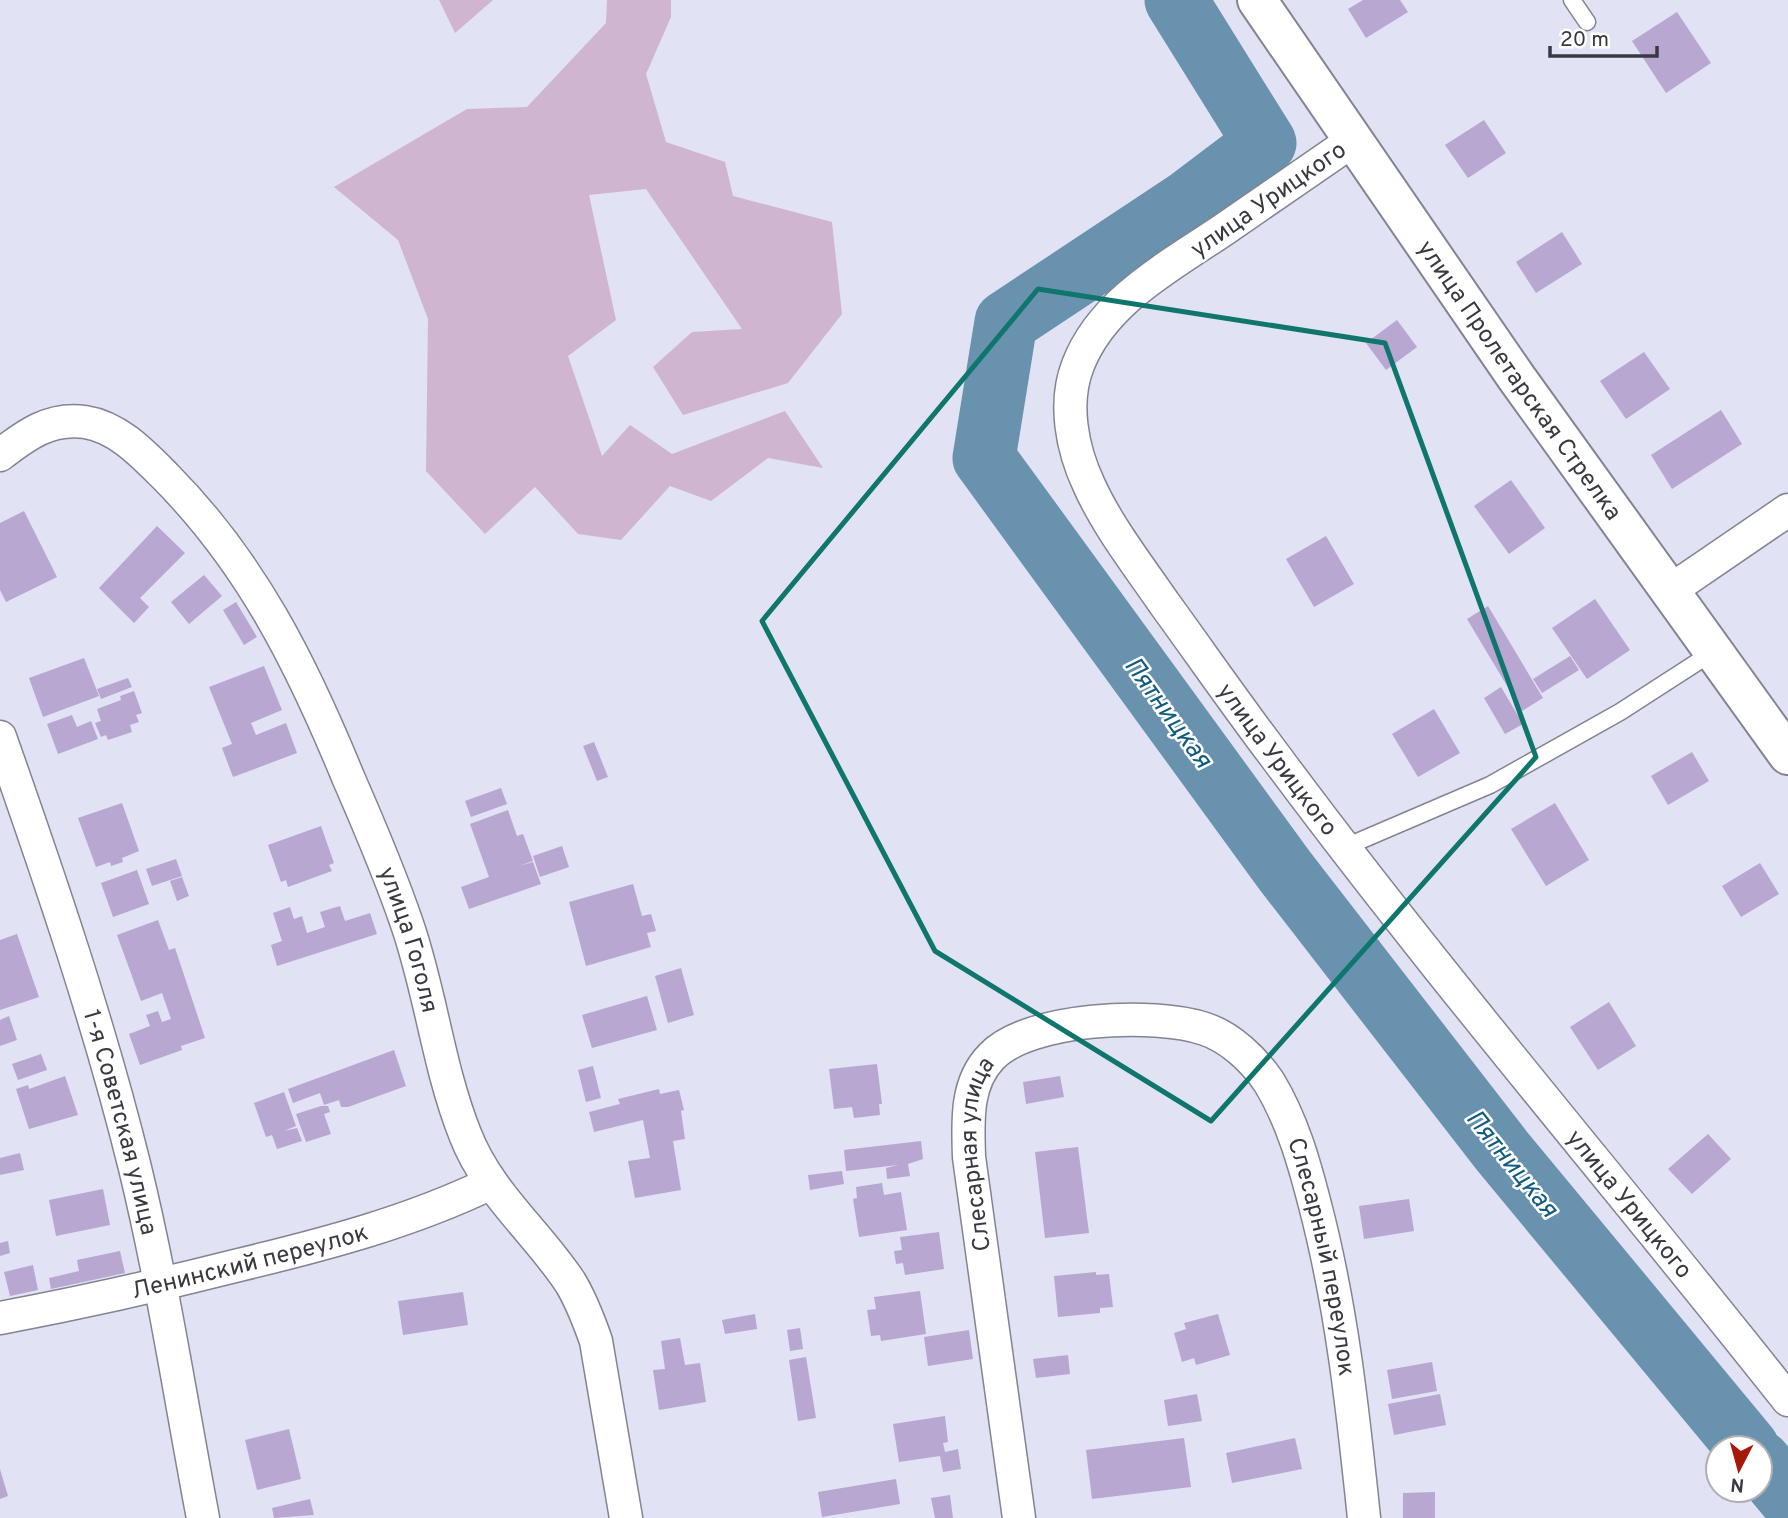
<svg xmlns="http://www.w3.org/2000/svg" width="1788" height="1518" font-family="Overpass,sans-serif">
<rect width="100%" height="100%" fill="#e1e2f3"/>
<!-- green -->
<g fill="#cfb5d0">
<polygon points="439,0 493,0 455,33"/>
<polygon points="607,0 671,0 671,17 646,74 666,142 725,162 733,196 832,222 842,314 788,383 683,415 653,367 692,332 742,329 646,189 589,195 616,320 568,356 602,456 630,425 672,454 785,411 823,468 768,458 711,501 670,486 621,540 578,534 535,487 485,534 426,471 428,319 398,240 334,187 467,109 527,107 606,23"/>
</g>
<g fill="none" stroke-linecap="round" stroke-linejoin="round">
<!-- river -->
<g stroke="#6892ad" stroke-width="63">
<polyline points="1176,0 1265,143 1187,202 1006,322 984,458 1285,871 1502,1151 1748,1448"/>
<polyline points="1760,1462 1788,1496"/>
</g>
</g>
<!-- building -->
<g fill="#b8a7d1">
<polygon points="1363,0 1400,0 1408,12 1366,38 1348,9"/>
<polygon points="1677,12 1711,63 1666,93 1632,41"/>
<polygon points="1484,120 1506,153 1468,178 1445,145"/>
<polygon points="1562,232 1582,264 1536,293 1516,262"/>
<polygon points="1397,320 1417,347 1386,370 1366,343"/>
<polygon points="1644,352 1670,389 1626,419 1600,381"/>
<polygon points="1721,410 1742,444 1672,489 1651,455"/>
<polygon points="1511,480 1545,528 1509,554 1474,506"/>
<polygon points="24,511 57,577 6,602 0,590 0,523"/>
<polygon points="157,526 185,553 140,598 149,607 134,623 99,588"/>
<polygon points="1326,536 1354,584 1314,607 1286,559"/>
<polygon points="204,575 222,596 189,624 171,602"/>
<polygon points="1595,599 1630,650 1587,679 1552,628"/>
<polygon points="236,602 257,637 244,645 223,610"/>
<polygon points="1488,606 1543,698 1522,711 1467,619"/>
<polygon points="1570,656 1579,670 1542,693 1533,679"/>
<polygon points="84,658 99,696 43,717 29,678"/>
<polygon points="264,666 282,710 251,723 256,735 286,723 297,753 233,777 222,748 232,744 209,687"/>
<polygon points="128,678 132,687 101,699 97,689"/>
<polygon points="1501,687 1523,724 1505,734 1484,698"/>
<polygon points="134,691 142,713 136,715 139,722 130,725 132,732 108,740 106,735 101,737 95,723 101,721 97,709 121,700 120,696"/>
<polygon points="1434,709 1460,753 1418,777 1392,734"/>
<polygon points="72,715 77,727 91,721 98,739 58,754 47,724"/>
<polygon points="594,742 608,777 597,781 583,746"/>
<polygon points="1692,752 1709,781 1668,805 1651,776"/>
<polygon points="501,788 507,804 471,817 465,801"/>
<polygon points="122,803 139,851 122,858 123,862 111,866 110,862 96,867 78,818"/>
<polygon points="1555,803 1589,860 1546,886 1511,829"/>
<polygon points="508,810 517,836 523,834 533,861 519,866 533,862 541,884 469,909 461,887 489,877 470,824"/>
<polygon points="321,826 334,863 329,865 332,871 288,887 286,880 281,882 268,845"/>
<polygon points="562,846 569,867 540,877 533,856"/>
<polygon points="176,859 182,876 152,886 146,869"/>
<polygon points="1760,863 1779,894 1741,917 1722,886"/>
<polygon points="137,870 149,904 113,917 101,883"/>
<polygon points="182,877 189,896 177,901 170,881"/>
<polygon points="633,884 642,916 651,914 656,931 647,933 651,947 586,966 569,902"/>
<polygon points="340,906 345,921 370,913 377,934 277,966 271,945 282,941 273,913 290,907 294,919 302,916 307,933 325,927 320,912"/>
<polygon points="158,920 169,950 175,948 205,1038 181,1046 182,1050 140,1065 129,1034 150,1026 146,1015 158,1011 162,1022 171,1019 162,993 141,1001 117,935"/>
<polygon points="17,934 39,997 0,1010 0,940"/>
<polygon points="681,968 694,1015 668,1023 655,976"/>
<polygon points="647,996 657,1030 592,1048 582,1015"/>
<polygon points="1609,1002 1636,1046 1598,1070 1570,1027"/>
<polygon points="9,1016 17,1040 0,1046 0,1020"/>
<polygon points="394,1050 406,1086 348,1107 341,1107 339,1100 324,1105 320,1093 293,1103 288,1089"/>
<polygon points="41,1054 47,1070 18,1080 12,1064"/>
<polygon points="877,1064 882,1104 879,1104 880,1115 854,1118 852,1107 834,1109 829,1069"/>
<polygon points="593,1066 601,1098 586,1102 578,1070"/>
<polygon points="65,1076 78,1115 29,1129 16,1089 28,1085 29,1089"/>
<polygon points="1060,1076 1064,1097 1026,1104 1023,1082"/>
<polygon points="659,1089 660,1094 679,1090 684,1110 681,1111 685,1139 673,1141 681,1190 635,1198 628,1161 650,1158 643,1120 594,1132 589,1112 620,1104 618,1099"/>
<polygon points="284,1092 296,1126 284,1131 297,1128 302,1141 277,1149 272,1135 266,1137 254,1103"/>
<polygon points="321,1106 328,1106 330,1112 324,1114 331,1134 306,1142 296,1114"/>
<polygon points="1708,1134 1731,1159 1692,1194 1668,1169"/>
<polygon points="921,1141 923,1159 908,1164 910,1176 887,1179 886,1168 898,1165 846,1171 844,1150"/>
<polygon points="1078,1147 1089,1233 1045,1238 1035,1152"/>
<polygon points="20,1153 24,1170 0,1175 0,1158"/>
<polygon points="842,1171 844,1184 810,1190 808,1175"/>
<polygon points="882,1183 884,1195 901,1192 907,1230 859,1237 853,1199 857,1198 856,1187"/>
<polygon points="103,1189 110,1225 56,1236 49,1200"/>
<polygon points="1409,1199 1414,1231 1364,1239 1359,1206"/>
<polygon points="939,1232 944,1269 905,1275 903,1263 896,1264 894,1251 902,1250 900,1237"/>
<polygon points="8,1241 10,1253 0,1256 0,1243"/>
<polygon points="120,1251 125,1273 51,1289 49,1278 79,1271 77,1260"/>
<polygon points="33,1265 38,1290 10,1296 4,1272"/>
<polygon points="1096,1272 1096,1275 1109,1274 1113,1307 1100,1308 1100,1313 1058,1317 1054,1276"/>
<polygon points="920,1291 926,1334 881,1341 880,1335 871,1336 867,1310 876,1309 874,1297"/>
<polygon points="463,1292 468,1325 403,1335 398,1301"/>
<polygon points="755,1314 757,1329 725,1334 722,1320"/>
<polygon points="1218,1314 1230,1355 1196,1365 1194,1358 1182,1362 1174,1333 1186,1329 1184,1323"/>
<polygon points="800,1328 803,1349 790,1351 787,1330"/>
<polygon points="969,1330 973,1359 928,1366 924,1337"/>
<polygon points="680,1338 685,1365 700,1363 706,1402 659,1410 653,1370 665,1369 661,1341"/>
<polygon points="1068,1355 1070,1374 1036,1378 1033,1359"/>
<polygon points="806,1357 816,1418 798,1421 789,1360"/>
<polygon points="1432,1362 1437,1391 1392,1399 1387,1370"/>
<polygon points="1197,1394 1202,1421 1168,1426 1164,1400"/>
<polygon points="1440,1394 1446,1425 1394,1435 1388,1404"/>
<polygon points="945,1416 948,1442 943,1443 945,1452 958,1449 961,1469 943,1472 940,1456 899,1462 893,1424"/>
<polygon points="289,1429 301,1479 257,1490 245,1440"/>
<polygon points="1184,1438 1191,1487 1092,1499 1086,1450"/>
<polygon points="1295,1438 1302,1469 1232,1483 1226,1453"/>
<polygon points="0,1469 8,1496 0,1499"/>
<polygon points="896,1479 900,1504 822,1517 818,1492"/>
<polygon points="1435,1492 1435,1518 1403,1518 1403,1493"/>
<polygon points="950,1495 953,1518 935,1518 931,1498"/>
<polygon points="310,1499 314,1515 274,1518 272,1508"/>
</g>
<g fill="none" stroke-linecap="round" stroke-linejoin="round">
<!-- lane casing -->
<g stroke="#828493" stroke-width="19">
<g id="lane">
<polyline points="1572,0 1587,22"/>
<polyline points="1343,848 1490,785 1620,712 1713,652"/>
</g>
</g>
<!-- street casing -->
<g stroke="#828493" stroke-width="35">
<g id="street">
<path id="s1" d="M1355,139C1312,169 1269,198 1226,228C1172,265 1103,300 1078,365C1063,403 1072,449 1089,485C1108,527 1138,565 1164,603C1201,654 1237,706 1275,756C1439,977 1618,1185 1788,1400"/>
<path id="s2" d="M0,455C26,435 50,417 85,422C118,427 143,454 166,477C252,564 302,665 348,777C369,825 390,874 407,924C431,993 438,1066 465,1134C487,1192 536,1231 570,1282C581,1300 589,1321 596,1341L626,1518"/>
<polyline points="1668,592 1788,510"/>
<path id="s3" d="M0,737C50,879 99,1022 135,1168C163,1283 181,1402 203,1518"/>
<path id="s4" d="M0,1318C80,1303 160,1285 239,1265C326,1244 410,1222 491,1183"/>
<path id="s5" d="M1019,1518L969,1157C968,1123 965,1084 991,1057C1028,1017 1155,1012 1205,1029C1230,1037 1254,1060 1269,1082C1292,1120 1304,1162 1315,1205C1342,1308 1353,1412 1364,1518"/>
</g>
</g>
<!-- secondary casing -->
<g stroke="#828493" stroke-width="42">
<g id="secondary">
<path id="s6" d="M1257,0L1516,377L1788,755"/>
</g>
</g>
<!-- lane -->
<use href="#lane" stroke="#fff" stroke-width="16"/>
<!-- street -->
<use href="#street" stroke="#fff" stroke-width="32"/>
<!-- secondary -->
<use href="#secondary" stroke="#fff" stroke-width="38"/>
</g>
<!-- marked area -->
<path fill="none" stroke="#0f766e" stroke-width="5" stroke-linejoin="round" d="M1038,289L1385,343L1536,757L1211,1121L935,951L762,621Z"/>
<g text-anchor="middle" stroke-width="5" stroke-linejoin="round" paint-order="stroke">
<!-- street labels -->
<g font-size="24" fill="#393a41" stroke="#fff">
<text transform="translate(1268 199) rotate(-35)" y="8">улица Урицкого</text>
<text dy="8" stroke="none"><textPath href="#s6" startOffset="462">улица Пролетарская Стрелка</textPath></text>
<text dy="8" stroke="none"><textPath href="#s1" startOffset="819">улица Урицкого</textPath></text>
<text dy="8" stroke="none"><textPath href="#s2" startOffset="721">улица Гоголя</textPath></text>
<text dy="8" stroke="none"><textPath href="#s3" startOffset="404">1-я Советская улица</textPath></text>
<text dy="8" stroke="none"><textPath href="#s5" startOffset="368">Слесарная улица</textPath></text>
<text dy="8" stroke="none"><textPath href="#s1" startOffset="1386">улица Урицкого</textPath></text>
<text dy="8" stroke="none"><textPath href="#s5" startOffset="961">Слесарный переулок</textPath></text>
<text dy="8" stroke="none"><textPath href="#s4" startOffset="256">Ленинский переулок</textPath></text>
</g>
<!-- water labels -->
<g font-size="26" font-style="italic" fill="#105a80" stroke="#fff">
<text transform="translate(1169 712) rotate(54)" y="9">Пятницкая</text>
<text transform="translate(1513 1163) rotate(51)" y="9">Пятницкая</text>
</g>
</g>
<!-- north arrow -->
<g transform="translate(1739 1469) rotate(186)"><circle r="33" fill="#ffffff" stroke="#b0b0b3" stroke-width="2"/>
<path d="M0-5L12 26L0 18L-12 26Z" fill="#a91708"/>
<text y="-10" font-size="19" font-weight="bold" text-anchor="middle" fill="#393a41">N</text>
</g>
<!-- scale -->
<path d="M1550 46v10h107v-10" fill="none" stroke="#393a41" stroke-width="3.5"/>
<text x="1560" y="46" font-size="21" fill="#393a41" stroke="#ffffff" stroke-width="5" paint-order="stroke">20 m</text>
</svg>
